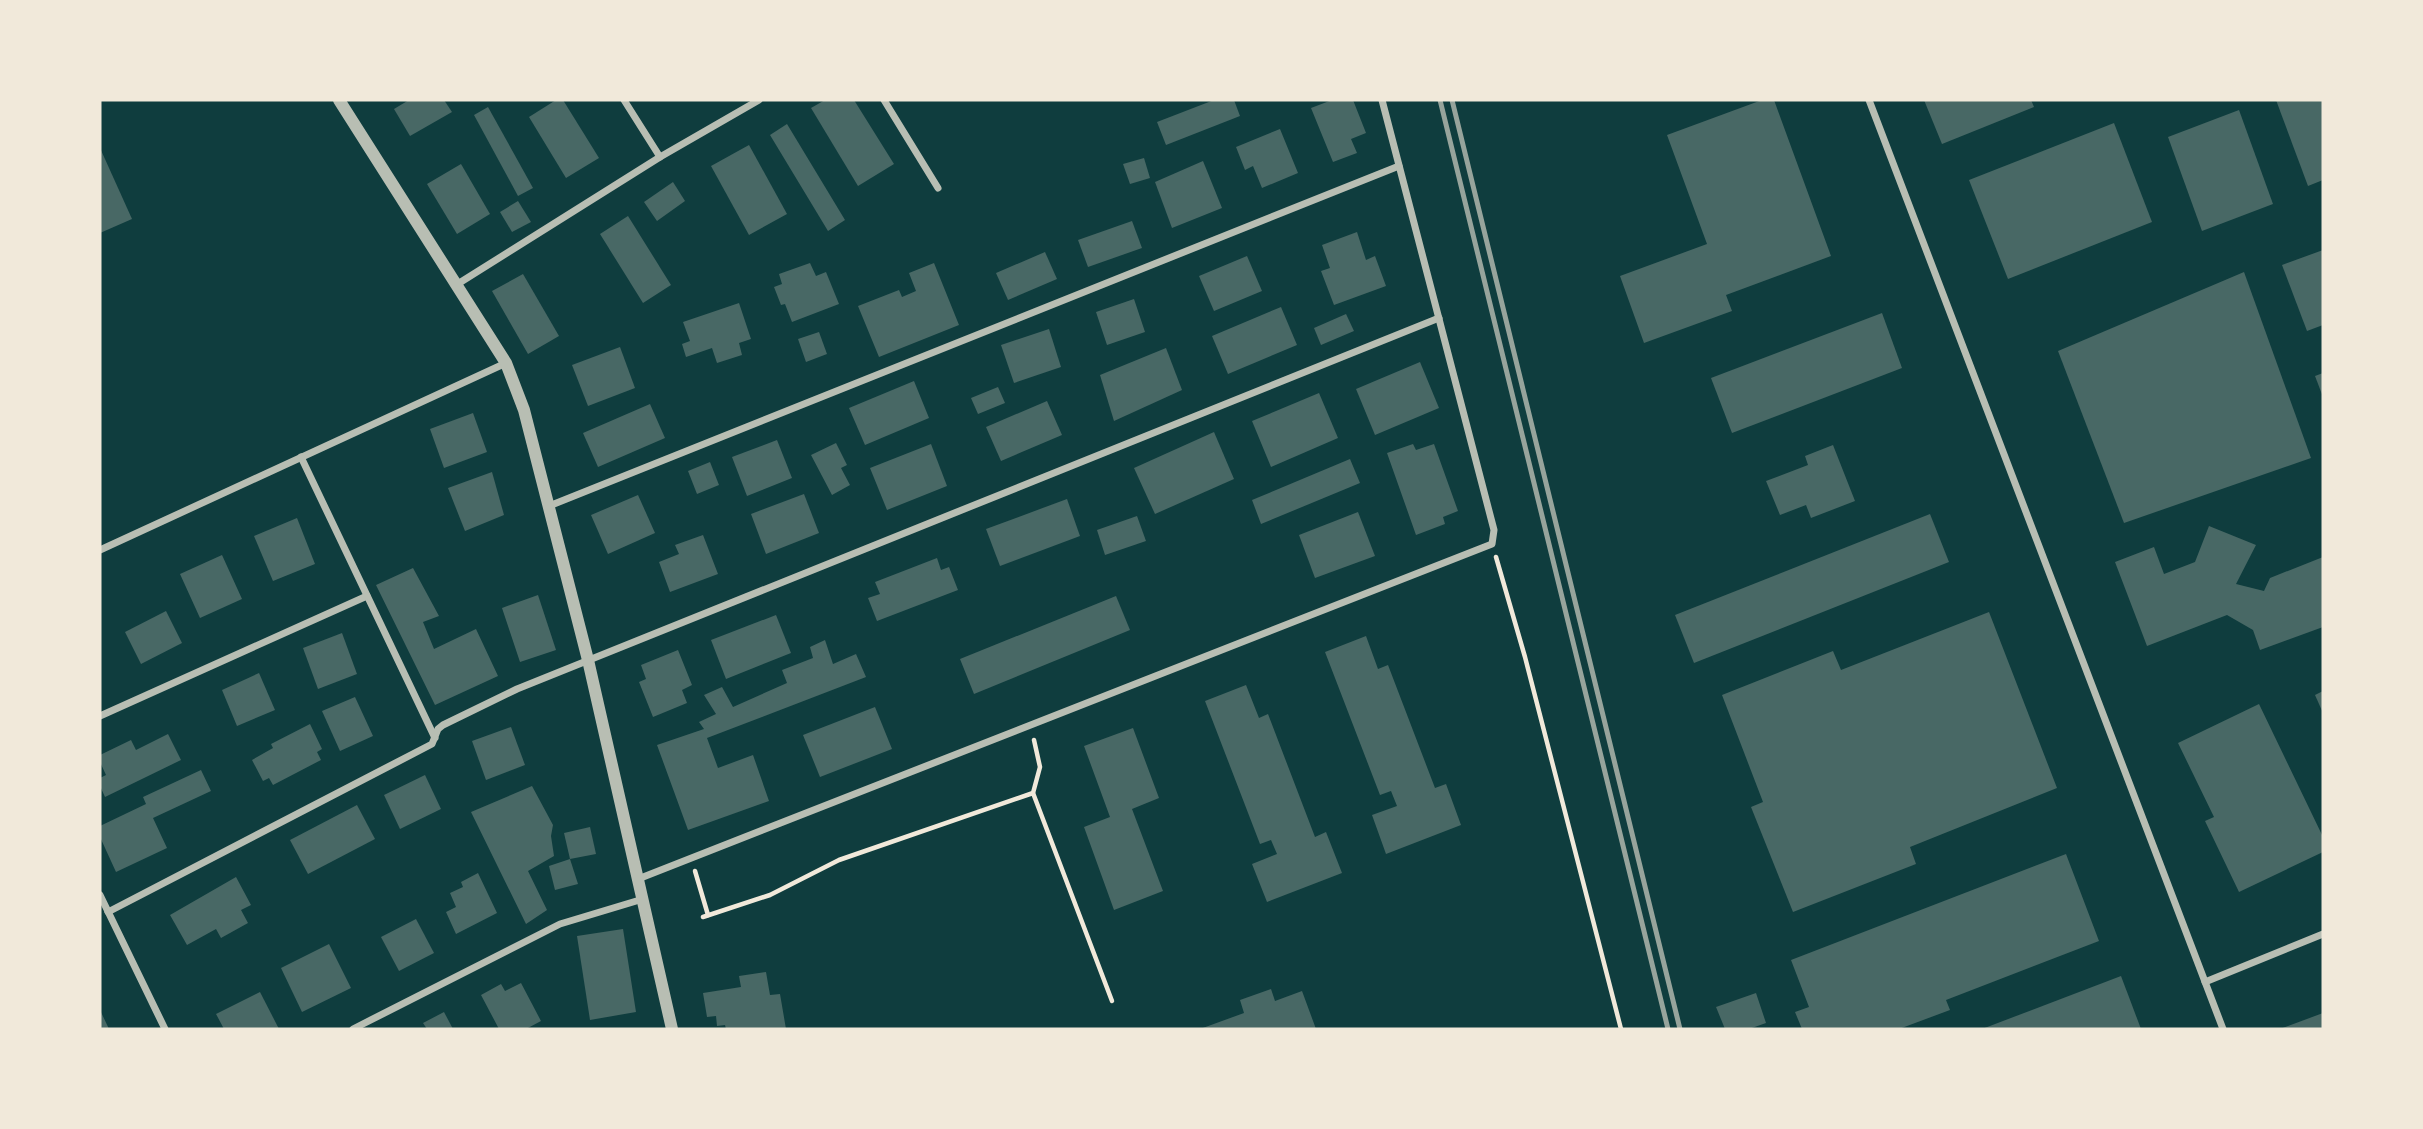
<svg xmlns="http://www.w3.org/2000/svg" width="2423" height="1129" font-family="'Varela Round',sans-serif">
<rect width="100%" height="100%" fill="#0f3d3e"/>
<!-- building -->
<g fill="#486865">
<polygon points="409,100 444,100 452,112 410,136 394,109"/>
<polygon points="556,100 563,100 599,158 566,178 529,117"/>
<polygon points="825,100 854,100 894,164 858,186 811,108"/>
<polygon points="1214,100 1234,100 1240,116 1166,145 1157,122"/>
<polygon points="1332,100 1353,100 1366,133 1351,139 1357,153 1333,162 1311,108"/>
<polygon points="1762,100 1774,100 1831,256 1726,295 1732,311 1644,343 1620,276 1707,244 1667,135"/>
<polygon points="1924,100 2031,100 2034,107 1942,144"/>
<polygon points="2276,100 2323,100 2323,180 2308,186"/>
<polygon points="488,107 533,188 518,196 474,115"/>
<polygon points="2239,110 2273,204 2202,231 2168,137"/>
<polygon points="2114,123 2152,222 2008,279 1969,180"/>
<polygon points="787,124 845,220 828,231 770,135"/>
<polygon points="1280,129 1298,173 1262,188 1253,166 1245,170 1236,147"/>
<polygon points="749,145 787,214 749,235 711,166"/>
<polygon points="100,148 132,219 100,233"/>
<polygon points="1144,158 1150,178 1130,184 1123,164"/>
<polygon points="1203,161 1222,208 1172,228 1155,182"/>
<polygon points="461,164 490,214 457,234 427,184"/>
<polygon points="673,182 685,201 657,221 644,202"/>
<polygon points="518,201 531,222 512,232 500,212"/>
<polygon points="628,216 671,285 643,303 600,234"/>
<polygon points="1132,221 1142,248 1088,267 1078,240"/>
<polygon points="1357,232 1366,260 1375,256 1386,286 1334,305 1321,271 1330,268 1322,245"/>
<polygon points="2323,250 2323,325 2307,331 2282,265"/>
<polygon points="1045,252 1057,279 1008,300 996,273"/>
<polygon points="1247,256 1262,291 1214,311 1199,276"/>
<polygon points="810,263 816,276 826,272 839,304 792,322 785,304 781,305 774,287 782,284 779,274"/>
<polygon points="934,263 959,325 879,357 858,306 899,290 902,297 916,291 909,273"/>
<polygon points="2244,272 2311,458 2124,523 2058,351"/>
<polygon points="523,274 559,336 528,354 492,291"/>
<polygon points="1134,299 1145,332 1107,345 1096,312"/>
<polygon points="739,303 751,339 739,343 742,355 717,363 712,348 686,357 682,344 690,341 683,322"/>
<polygon points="1281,307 1297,345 1228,374 1212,336"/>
<polygon points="1882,313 1902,368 1732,433 1711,378"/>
<polygon points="1346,314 1354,331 1321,345 1314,328"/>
<polygon points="1049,329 1061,367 1014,383 1001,345"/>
<polygon points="819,332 827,354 806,362 798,339"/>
<polygon points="620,347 635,388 588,406 572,365"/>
<polygon points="1166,348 1182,390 1114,421 1100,375"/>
<polygon points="1420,362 1439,408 1375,435 1356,389"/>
<polygon points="2323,373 2323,397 2315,376"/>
<polygon points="914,381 929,418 865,445 849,408"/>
<polygon points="998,387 1005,403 978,414 971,398"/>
<polygon points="1319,393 1338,438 1271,467 1252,421"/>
<polygon points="1047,401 1062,435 1001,461 986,427"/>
<polygon points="650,404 665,438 598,467 583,433"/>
<polygon points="473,413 487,452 444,468 430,429"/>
<polygon points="1214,432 1234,479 1155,514 1134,468"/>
<polygon points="777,440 792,478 747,496 732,457"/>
<polygon points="836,443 847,465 841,468 850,485 832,495 811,455"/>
<polygon points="931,444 947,486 887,510 870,468"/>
<polygon points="1413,444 1416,450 1434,444 1458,511 1443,517 1445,524 1416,535 1387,453"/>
<polygon points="1833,445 1855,501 1811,518 1806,505 1780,515 1766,481 1808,465 1805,456"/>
<polygon points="1350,459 1360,483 1261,524 1252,500"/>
<polygon points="710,462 719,485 697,494 688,471"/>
<polygon points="492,472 504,515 465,531 448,488"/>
<polygon points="804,494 819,533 766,554 751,514"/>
<polygon points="638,495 655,533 608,554 591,515"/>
<polygon points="1067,499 1080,536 1000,566 986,529"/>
<polygon points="1358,512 1375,556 1315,578 1299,535"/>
<polygon points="1930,514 1949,562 1694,663 1675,615"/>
<polygon points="1137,516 1146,541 1105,555 1097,530"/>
<polygon points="297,518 315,564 273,581 254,536"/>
<polygon points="2209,526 2256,545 2236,584 2264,591 2270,578 2323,557 2323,627 2260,650 2253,630 2227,615 2147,646 2115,562 2154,547 2164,574 2195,562"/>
<polygon points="703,535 718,574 670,592 659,562 679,554 675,545"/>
<polygon points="222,555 242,599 200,618 180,574"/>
<polygon points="937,558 941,570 949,567 958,590 877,621 868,598 880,594 875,582"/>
<polygon points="413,568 439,616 423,622 434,649 476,629 498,676 435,705 376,585"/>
<polygon points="538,595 556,650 520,662 502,608"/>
<polygon points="1116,596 1130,630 974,694 960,659"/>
<polygon points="166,611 182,643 141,664 125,632"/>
<polygon points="1989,612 2057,788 1910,847 1916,864 1793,912 1751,807 1763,802 1722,695 1833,651 1841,670"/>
<polygon points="776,615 791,653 726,679 711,640"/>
<polygon points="342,633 357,674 318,689 303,648"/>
<polygon points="1366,636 1378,669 1388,665 1435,788 1446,784 1461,825 1386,854 1372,815 1397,806 1391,791 1380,795 1325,652"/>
<polygon points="825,640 833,664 856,654 866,677 707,738 718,768 753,755 769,801 688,830 657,745 704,729 699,722 716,714 704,695 722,687 733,707 787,683 782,670 813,658 810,647"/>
<polygon points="678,650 692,685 682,690 687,703 653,717 639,682 646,679 641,665"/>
<polygon points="259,673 275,710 237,726 222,690"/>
<polygon points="1246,685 1259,718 1268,714 1315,837 1326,832 1342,873 1267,902 1252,864 1277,854 1271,840 1260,844 1205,701"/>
<polygon points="2323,691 2323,713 2315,695"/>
<polygon points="355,697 373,736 340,751 322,711"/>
<polygon points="2259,704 2323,837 2323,852 2239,892 2205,821 2214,817 2178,743"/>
<polygon points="875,707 892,749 820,777 803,735"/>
<polygon points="310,724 322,749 317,752 321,760 273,785 269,778 263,781 252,760 273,748 271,744"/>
<polygon points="511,727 525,765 486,780 472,741"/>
<polygon points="1133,728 1159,798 1132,809 1163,891 1114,910 1084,827 1110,817 1084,746"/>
<polygon points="168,734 181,760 105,797 100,786 100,778 106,775 100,762 100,755 131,740 136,750"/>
<polygon points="201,770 211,791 153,818 167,848 116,872 100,837 100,826 146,804 143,797"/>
<polygon points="425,775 441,809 400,829 384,795"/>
<polygon points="532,786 553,825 551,836 554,856 528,871 547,910 526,924 471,812"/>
<polygon points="357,805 375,839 308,874 290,840"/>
<polygon points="590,827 596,854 570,859 564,833"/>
<polygon points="2066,854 2099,941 1946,1000 1950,1010 1899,1029 1802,1029 1795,1012 1809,1007 1791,960"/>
<polygon points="570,859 578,884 555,890 549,866"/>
<polygon points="478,873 497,913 456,934 446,912 456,907 450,893 463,887 461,882"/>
<polygon points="236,877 251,905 241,910 248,923 221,938 216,929 187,945 170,915"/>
<polygon points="416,919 434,953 399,971 381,937"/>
<polygon points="623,929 636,1012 590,1020 577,936"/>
<polygon points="329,944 351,988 302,1012 281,968"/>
<polygon points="766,972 770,995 780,994 786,1029 726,1029 725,1025 717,1026 716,1016 707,1017 703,993 741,987 739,976"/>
<polygon points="2121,976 2141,1029 1982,1029"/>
<polygon points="521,983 541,1021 526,1029 499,1029 481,995 501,984 505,991"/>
<polygon points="1271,989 1275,1001 1302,991 1316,1029 1200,1029 1244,1013 1240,1000"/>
<polygon points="260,992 279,1029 224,1029 216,1014"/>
<polygon points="1756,993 1766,1023 1749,1029 1725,1029 1716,1007"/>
<polygon points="100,1010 109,1029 100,1029"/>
<polygon points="444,1012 453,1029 427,1029 423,1023"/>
<polygon points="2323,1013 2323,1029 2280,1029"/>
</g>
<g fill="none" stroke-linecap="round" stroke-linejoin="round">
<!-- path -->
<g stroke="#f1e9da" stroke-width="4.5">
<polyline points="1496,557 1525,657 1621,1029"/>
<polyline points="1033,793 1112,1001"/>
<polyline points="695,871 708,915"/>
<polyline points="703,917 770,895 839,860 1033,793 1040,767 1034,740"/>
</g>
<!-- minor -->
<g stroke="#b8beb3" stroke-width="7">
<polyline points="624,100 660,157"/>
<polyline points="884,100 938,188"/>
<polyline points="1869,100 2223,1029"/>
<polyline points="456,285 660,157 759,100"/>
<polyline points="301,457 435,738"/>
<polyline points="549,506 1399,166"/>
<polyline points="100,550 506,363"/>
<polyline points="100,716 367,596"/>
<polyline points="638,879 1492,544 1494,530 1382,100"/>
<polyline points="100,895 165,1029"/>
<polyline points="108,912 432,744 438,729 443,725 517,689 1439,318"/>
<polyline points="2205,982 2323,934"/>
<polyline points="353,1029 560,924 643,899"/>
</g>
<!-- tertiary -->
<polyline stroke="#b8beb3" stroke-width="12" points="339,100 506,363 524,410 588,660 672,1029"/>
<!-- rail -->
<g stroke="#97a49c" stroke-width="5">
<polyline points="1440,100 1668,1029"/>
<polyline points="1452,100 1680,1029"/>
</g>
</g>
<!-- border -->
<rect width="2423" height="1129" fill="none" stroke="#f1e9da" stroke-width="203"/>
</svg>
